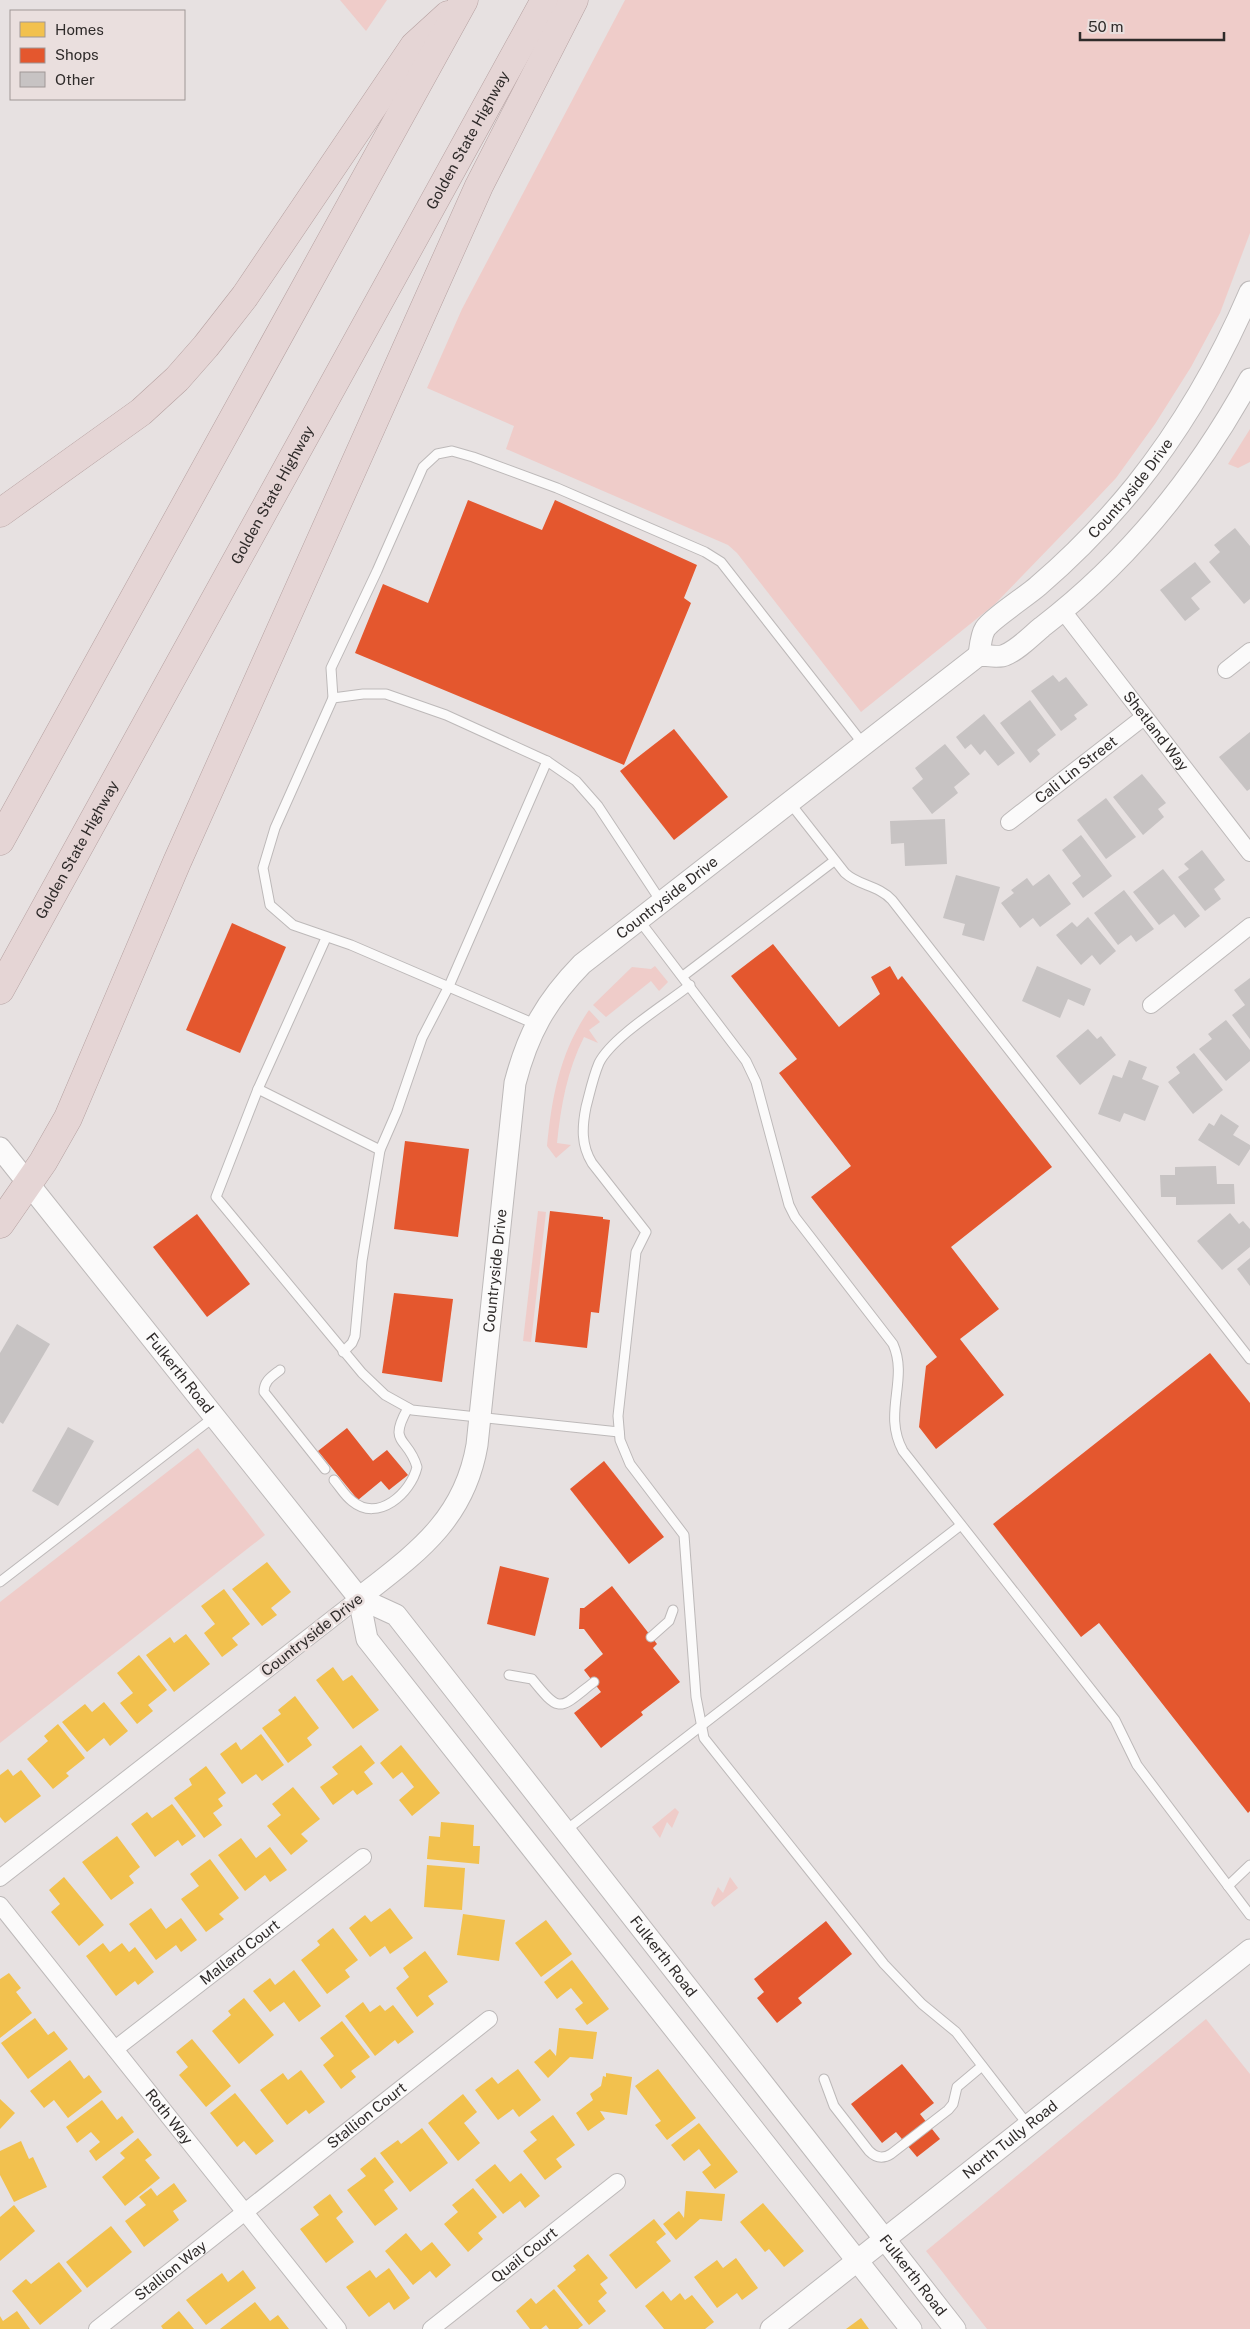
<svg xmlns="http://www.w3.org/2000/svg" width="1250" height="2329" font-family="'Public Sans',sans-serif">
<rect width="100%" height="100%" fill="#e7e1e1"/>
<!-- green -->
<g fill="#efccc9">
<polygon points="340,0 387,0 366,31"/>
<polygon points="625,0 1250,0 1250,233 1220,313 1191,367 1155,424 1116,478 1083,513 995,604 861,712 737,553 728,545 506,449 514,426 427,388 462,309"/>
<polygon points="1250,429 1250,462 1238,468 1228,464"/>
<polygon points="655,966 668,982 659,991 651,981 606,1017 593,1005 632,967 651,969"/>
<path d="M589,1010L600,1022L589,1030L598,1043L584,1037C567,1071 561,1105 557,1143L571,1145L556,1158L547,1146C552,1096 560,1052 589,1010Z"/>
<polygon points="538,1211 546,1212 531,1342 523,1341"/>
<polygon points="198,1448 265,1535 0,1743 0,1602"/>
<polygon points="675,1808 679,1812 672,1828 667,1822 660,1838 652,1827"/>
<polygon points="730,1877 738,1888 714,1907 711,1903 718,1887 723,1893"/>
<polygon points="1206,2019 1250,2074 1250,2329 987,2329 926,2251"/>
</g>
<!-- homes -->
<g fill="#f2c14e">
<polygon points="267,1562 291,1592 271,1608 277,1615 262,1626 232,1589"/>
<polygon points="224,1589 250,1624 232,1638 238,1645 222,1657 204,1633 215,1624 201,1606"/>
<polygon points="186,1634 210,1664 174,1692 146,1655 170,1637 174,1643"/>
<polygon points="139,1655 167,1690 148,1705 153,1711 137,1724 120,1703 133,1693 117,1673"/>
<polygon points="333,1667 343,1681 352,1675 379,1710 353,1729 316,1680"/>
<polygon points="295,1696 319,1728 307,1738 312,1745 288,1763 262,1728 281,1714 278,1710"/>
<polygon points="104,1702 128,1731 110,1746 104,1738 87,1752 62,1722 85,1704 92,1712"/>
<polygon points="58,1724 85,1758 66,1773 69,1776 53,1789 27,1759 48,1741 44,1736"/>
<polygon points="261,1734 284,1765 262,1781 256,1774 242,1784 220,1754 236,1742 241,1750"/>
<polygon points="361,1745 375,1763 364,1772 373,1784 357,1795 353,1790 333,1805 320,1787 338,1774 332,1767"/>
<polygon points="401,1745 440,1793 412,1816 399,1800 414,1787 402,1772 393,1779 380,1763"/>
<polygon points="206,1766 226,1793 218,1799 223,1806 213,1813 222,1825 204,1838 174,1798 192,1785 189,1779"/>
<polygon points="8,1769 13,1776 21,1770 41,1796 5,1823 0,1817 0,1775"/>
<polygon points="293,1787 320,1819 301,1834 308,1841 291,1855 267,1826 281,1815 272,1804"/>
<polygon points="172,1804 196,1836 182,1846 178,1840 155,1857 131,1824 147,1812 152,1818"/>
<polygon points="441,1822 474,1825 473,1846 480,1846 479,1864 427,1859 429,1836 440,1837"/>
<polygon points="117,1836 140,1867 129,1876 134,1883 111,1900 82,1862"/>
<polygon points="241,1838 256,1858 270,1847 287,1870 270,1882 265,1875 245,1891 218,1855"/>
<polygon points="210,1859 239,1898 219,1914 224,1919 206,1932 181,1899 199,1886 190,1874"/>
<polygon points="427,1865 465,1868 462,1910 424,1907"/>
<polygon points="64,1877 104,1925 79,1946 51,1912 60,1904 49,1890"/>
<polygon points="151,1908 166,1929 181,1918 197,1940 181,1952 176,1945 156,1960 129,1924"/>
<polygon points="390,1908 413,1938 390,1954 385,1946 370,1957 349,1928 365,1915 371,1922"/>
<polygon points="463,1914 505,1920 499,1961 457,1955"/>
<polygon points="546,1920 572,1954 541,1977 515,1943"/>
<polygon points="333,1928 358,1960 345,1970 350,1977 327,1994 301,1960 320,1945 317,1941"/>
<polygon points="103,1943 110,1952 122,1943 129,1952 135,1947 154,1972 138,1985 135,1981 116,1996 86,1956"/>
<polygon points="425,1951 448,1982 428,1996 434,2004 417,2017 396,1988 409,1977 403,1968"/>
<polygon points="572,1960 609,2009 587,2025 575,2009 583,2003 571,1988 557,1999 544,1982"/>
<polygon points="294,1970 321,2006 299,2022 284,2002 270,2012 253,1991 270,1978 275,1985"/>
<polygon points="9,1973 21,1988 16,1992 32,2013 0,2038 0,1979"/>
<polygon points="244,1998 274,2035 239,2064 212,2031 231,2015 228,2011"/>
<polygon points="363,2002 370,2012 380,2005 385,2011 393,2005 414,2032 398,2044 395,2040 375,2056 345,2016"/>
<polygon points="35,2018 48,2035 54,2031 68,2049 28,2079 1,2043"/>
<polygon points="342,2021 370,2057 351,2071 356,2077 341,2089 323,2065 334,2056 320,2038"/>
<polygon points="559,2028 597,2032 593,2059 570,2057 548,2078 534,2062 550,2049 556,2056"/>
<polygon points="192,2039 231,2086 206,2107 179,2075 188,2067 176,2052"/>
<polygon points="70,2060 84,2079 89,2075 102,2092 68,2118 54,2100 44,2108 30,2091"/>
<polygon points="518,2069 541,2100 519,2117 513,2109 498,2120 475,2090 492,2077 498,2084"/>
<polygon points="658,2069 696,2118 667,2140 655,2125 661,2121 635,2086"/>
<polygon points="301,2070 325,2102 309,2114 306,2110 287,2125 260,2090 283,2073 288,2080"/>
<polygon points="606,2073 632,2077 627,2115 600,2111 605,2119 588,2131 576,2113 593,2100 590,2094 601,2086 603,2076 606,2077"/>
<polygon points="235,2093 274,2141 256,2155 244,2141 237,2147 210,2113"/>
<polygon points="463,2094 477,2112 464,2123 480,2143 458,2161 428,2123"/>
<polygon points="0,2099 15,2113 0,2129"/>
<polygon points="102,2100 117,2120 122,2116 134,2132 96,2161 89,2151 100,2142 91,2132 77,2143 66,2127"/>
<polygon points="553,2115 575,2145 556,2159 562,2167 545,2180 523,2151 537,2140 530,2132"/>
<polygon points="699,2123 738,2172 715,2189 702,2172 711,2165 699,2149 684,2161 671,2145"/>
<polygon points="422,2128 448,2163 410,2192 380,2153 398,2140 401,2144"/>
<polygon points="138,2138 152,2155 145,2160 160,2178 125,2206 102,2177 125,2158 120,2153"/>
<polygon points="21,2141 29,2159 33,2157 47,2187 14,2202 0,2175 0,2151"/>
<polygon points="375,2157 394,2182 384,2190 398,2209 375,2226 347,2190 366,2176 360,2169"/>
<polygon points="495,2164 510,2182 521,2173 540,2196 525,2208 520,2201 503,2214 475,2180"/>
<polygon points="174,2183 187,2201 173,2211 179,2220 144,2247 125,2221 146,2205 139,2197 151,2188 157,2196"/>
<polygon points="473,2188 497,2217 478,2233 483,2239 468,2252 444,2224 458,2212 452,2205"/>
<polygon points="686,2191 725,2194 722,2221 700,2219 676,2240 663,2224 679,2211 684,2218"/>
<polygon points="330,2194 343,2212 336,2218 354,2242 326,2263 300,2229 319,2215 313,2207"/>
<polygon points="763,2203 804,2251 784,2267 769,2249 765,2252 740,2222"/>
<polygon points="14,2205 35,2231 0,2261 0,2217"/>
<polygon points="654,2219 666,2234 656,2242 671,2261 636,2289 609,2255"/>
<polygon points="111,2226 132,2252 87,2288 66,2262"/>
<polygon points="406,2233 421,2251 432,2242 451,2265 436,2278 430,2271 413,2285 385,2251"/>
<polygon points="588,2254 608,2278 600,2284 607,2293 598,2301 606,2311 589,2325 557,2286 576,2270 573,2266"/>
<polygon points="736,2258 758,2288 742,2300 737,2293 717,2308 694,2277 717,2260 723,2268"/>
<polygon points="59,2262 82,2291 40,2325 12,2291 26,2279 31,2284"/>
<polygon points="389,2268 410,2298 394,2310 389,2302 369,2317 346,2287 370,2270 376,2278"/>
<polygon points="243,2270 256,2288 206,2325 186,2300 222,2273 228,2282"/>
<polygon points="554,2289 583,2325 578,2329 549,2329 546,2325 541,2329 530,2329 516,2311 531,2298 536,2304"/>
<polygon points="663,2291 671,2301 680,2293 685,2300 692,2295 714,2322 705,2329 664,2329 645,2306"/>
<polygon points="255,2302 270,2321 278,2315 289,2329 220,2329"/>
<polygon points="17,2311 30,2329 0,2329 0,2316 3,2321"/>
<polygon points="179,2311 194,2329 163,2329 161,2326"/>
<polygon points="861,2318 869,2329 846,2329"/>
</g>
<!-- shops -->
<g fill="#e4572e">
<polygon points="468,500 542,530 555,500 697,565 684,598 691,603 624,765 355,653 383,584 428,603"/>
<polygon points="674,729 728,797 674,840 620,771"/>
<polygon points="232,923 286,947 240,1053 186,1030"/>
<polygon points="773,944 839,1027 880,994 871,977 890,966 898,980 902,976 1052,1167 951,1247 999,1309 960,1339 1004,1395 936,1449 919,1427 926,1366 937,1357 811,1197 851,1166 779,1073 797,1059 731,976"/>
<polygon points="405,1141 469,1149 458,1237 394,1229"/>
<polygon points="550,1211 603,1217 603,1219 610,1220 599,1313 591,1312 587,1348 535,1342"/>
<polygon points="197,1214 250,1284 207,1317 153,1247"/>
<polygon points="394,1293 453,1299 442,1382 382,1373"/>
<polygon points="1210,1353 1250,1403 1250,1811 1248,1813 1099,1623 1081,1637 993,1524"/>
<polygon points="347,1428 373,1461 387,1450 408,1475 389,1490 381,1481 358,1500 318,1451"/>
<polygon points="604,1461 664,1537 629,1564 570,1489"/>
<polygon points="500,1566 549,1578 535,1636 487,1624"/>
<polygon points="612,1586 657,1644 653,1648 680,1682 641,1712 643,1715 601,1748 574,1713 601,1692 584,1670 603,1654 584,1629 579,1629 580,1608 584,1608"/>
<polygon points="826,1921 852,1954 798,1998 802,2003 777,2023 757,1998 764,1992 754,1979"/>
<polygon points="902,2064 934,2103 920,2114 940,2139 917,2157 896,2132 882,2143 851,2104"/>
</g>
<!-- building -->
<g fill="#c7c3c3">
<polygon points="1235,528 1250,546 1250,599 1244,604 1209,562 1220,552 1214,545"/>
<polygon points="1195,562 1211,582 1191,598 1200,609 1185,621 1160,590"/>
<polygon points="1053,675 1059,682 1066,677 1088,705 1074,715 1077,719 1061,731 1031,691"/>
<polygon points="1030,700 1056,735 1037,750 1040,754 1030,763 1000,723"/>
<polygon points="984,714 1015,753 998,766 985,750 980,755 971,744 965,749 956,737"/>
<polygon points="1250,732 1250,789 1247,791 1219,757"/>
<polygon points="945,744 970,774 954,787 958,793 932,814 912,788 923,779 915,768"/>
<polygon points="1142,774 1166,803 1158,809 1164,817 1143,835 1113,797"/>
<polygon points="1106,798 1136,837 1106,859 1077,820"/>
<polygon points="945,819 947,864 905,866 904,843 891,844 890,821"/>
<polygon points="1081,835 1112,876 1083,898 1072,883 1081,876 1062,850"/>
<polygon points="1202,850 1225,880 1214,889 1221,899 1205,911 1178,877 1189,869 1184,864"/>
<polygon points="1163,869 1200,916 1185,928 1174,914 1159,925 1133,892"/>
<polygon points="1049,874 1071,904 1040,927 1033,918 1020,928 1001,903 1014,893 1011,890 1027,878 1033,886"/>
<polygon points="956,875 1000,887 984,941 962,935 965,924 943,918"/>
<polygon points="1124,890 1154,929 1136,942 1131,935 1118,945 1094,913"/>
<polygon points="1088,917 1116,951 1100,965 1092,955 1081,965 1056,935 1072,922 1077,927"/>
<polygon points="1037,966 1091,989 1084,1006 1068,999 1060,1018 1022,1001"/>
<polygon points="1250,978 1250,1039 1232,1015 1245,1005 1234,990"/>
<polygon points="1226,1020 1250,1050 1250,1061 1226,1081 1199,1049 1212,1039 1208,1034"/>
<polygon points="1088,1029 1097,1039 1101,1036 1116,1055 1080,1085 1056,1056"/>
<polygon points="1194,1053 1223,1090 1193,1114 1168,1082 1180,1073 1176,1067"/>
<polygon points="1129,1060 1147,1067 1142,1079 1159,1086 1145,1121 1124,1113 1120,1122 1098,1114 1113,1075 1122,1078"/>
<polygon points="1221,1114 1239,1126 1233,1135 1250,1145 1250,1149 1239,1166 1198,1140 1209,1123 1214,1126"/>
<polygon points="1216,1166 1217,1184 1234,1184 1235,1204 1176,1205 1176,1197 1161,1197 1160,1175 1175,1175 1175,1167"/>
<polygon points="1230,1213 1239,1224 1243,1221 1250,1229 1250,1247 1222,1270 1197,1241"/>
<polygon points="1250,1258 1250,1286 1237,1269"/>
<polygon points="17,1324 50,1344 3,1424 0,1422 0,1353"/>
<polygon points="68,1427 94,1441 58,1506 32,1491"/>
</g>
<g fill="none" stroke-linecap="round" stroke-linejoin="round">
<!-- service casing -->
<g stroke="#bdb9b9" stroke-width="11">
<g id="service">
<polyline points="333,698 331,668 377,571 423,467 437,454 452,451 473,457 557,488 705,552 721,562 864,745"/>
<path d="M790,803L845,873C859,886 878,885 892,900L1250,1359"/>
<path d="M639,920L746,1061L756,1082L789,1205L795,1217L893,1344C909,1380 882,1413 903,1451L1115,1720L1137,1765L1250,1915"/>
<polyline points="326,938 258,1089 216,1197 362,1373 385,1395 412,1410 619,1432"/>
<polyline points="683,976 834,861"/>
<path d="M690,985C666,1004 612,1037 599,1063C593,1077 590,1092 586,1107C582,1127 581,1145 592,1163L646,1232L636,1252L618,1416L620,1440L630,1464L684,1535L696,1697L704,1738L884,1964L922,2004L956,2032L1028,2125"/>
<polyline points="535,1024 351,945 293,925 270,905 263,868 275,828 333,698 363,694 386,694 446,715 547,761 576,781 598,806 662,903"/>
<polyline points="258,1089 380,1150"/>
<polyline points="343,1352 352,1343 355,1336 362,1261 380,1150 397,1111 422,1038 449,986 547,761"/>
<path d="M280,1370C271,1377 264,1381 264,1392L325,1469"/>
<path d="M334,1480C340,1487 345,1496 352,1501C378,1523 411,1493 417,1467C408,1436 387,1445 408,1408"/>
<polyline points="0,1582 214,1417"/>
<polyline points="651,1637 669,1621 673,1610"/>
<path d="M509,1675L532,1679C561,1715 559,1709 594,1682"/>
<polyline points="565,1831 961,1525"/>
<polyline points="1228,1886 1250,1865"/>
<path d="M824,2079L834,2106L869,2151C876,2158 883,2159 891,2154L948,2110L953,2104L957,2087L982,2066"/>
</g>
</g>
<!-- minor casing -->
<g stroke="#bdb9b9" stroke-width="18">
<g id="minor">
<path id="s1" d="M1063,611L1250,853"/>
<polyline points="1226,670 1250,651"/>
<path id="s2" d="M1009,822L1144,717"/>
<polyline points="1151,1005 1250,926"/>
<polyline points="0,1878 359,1598"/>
<path id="s3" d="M0,1905L338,2329"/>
<path id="s4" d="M115,2049L363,1857"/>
<path id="s5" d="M97,2329L489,2019"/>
<path id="s6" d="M431,2329L617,2182"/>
</g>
</g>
<!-- tertiary casing -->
<g stroke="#bdb9b9" stroke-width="23">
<g id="tertiary">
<path id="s7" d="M979,655C980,648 981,635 985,629C990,620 1028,595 1038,586C1073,556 1107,521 1136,485C1183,426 1220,362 1250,292"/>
<path id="s8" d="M0,1148L359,1598L396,1615L955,2329"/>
<path id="s9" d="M359,1598C415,1554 464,1521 477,1445L515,1083C528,1033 546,1001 582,964L979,655C986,655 999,658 1005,655C1018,650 1031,636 1042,627C1128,561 1198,474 1250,379"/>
<polyline points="359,1598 367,1639 911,2329"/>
<path id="s10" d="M771,2329L1250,1950"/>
</g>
</g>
<!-- motorway casing -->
<g stroke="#b5a1a1" stroke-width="29">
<g id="motorway">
<polyline points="0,513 141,412 177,379 206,346 245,296 414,46 448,15"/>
<polyline points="0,841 464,0"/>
<path id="s11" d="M0,990L545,0"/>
<polyline points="0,1224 43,1162 68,1118 177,862 445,262 479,186 574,0"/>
</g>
</g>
<!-- service -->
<use href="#service" stroke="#fbfafa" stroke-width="9"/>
<!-- minor -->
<use href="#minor" stroke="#fbfafa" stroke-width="16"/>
<!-- tertiary -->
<use href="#tertiary" stroke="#fbfafa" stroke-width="21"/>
<!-- motorway -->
<use href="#motorway" stroke="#e5d5d5" stroke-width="28"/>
</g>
<g text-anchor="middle" stroke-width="5" stroke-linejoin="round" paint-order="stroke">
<!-- street labels -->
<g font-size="15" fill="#2f2b2a" stroke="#eadfde">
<text dy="5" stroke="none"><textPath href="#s11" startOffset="970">Golden State Highway</textPath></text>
<text dy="5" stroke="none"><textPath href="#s7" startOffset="230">Countryside Drive</textPath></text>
<text dy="5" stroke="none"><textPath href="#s11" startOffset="565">Golden State Highway</textPath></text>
<text dy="5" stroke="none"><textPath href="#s1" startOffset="152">Shetland Way</textPath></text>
<text dy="5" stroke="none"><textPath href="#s2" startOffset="85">Cali Lin Street</textPath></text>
<text dy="5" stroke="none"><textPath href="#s11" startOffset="160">Golden State Highway</textPath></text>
<text dy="5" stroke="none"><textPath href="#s9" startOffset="809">Countryside Drive</textPath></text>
<text dy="5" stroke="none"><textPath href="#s9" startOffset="374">Countryside Drive</textPath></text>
<text dy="5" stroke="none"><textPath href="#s8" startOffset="288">Fulkerth Road</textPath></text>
<text transform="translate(312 1635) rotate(-38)" y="5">Countryside Drive</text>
<text dy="5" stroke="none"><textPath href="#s4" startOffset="158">Mallard Court</textPath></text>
<text dy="5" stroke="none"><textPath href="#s8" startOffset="1050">Fulkerth Road</textPath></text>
<text dy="5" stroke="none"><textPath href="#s5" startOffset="344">Stallion Court</textPath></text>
<text dy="5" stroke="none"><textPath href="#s3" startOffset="271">Roth Way</textPath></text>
<text dy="5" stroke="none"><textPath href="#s10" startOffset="305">North Tully Road</textPath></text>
<text dy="5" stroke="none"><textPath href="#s6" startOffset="119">Quail Court</textPath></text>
<text dy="5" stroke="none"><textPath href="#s5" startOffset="94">Stallion Way</textPath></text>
<text dy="5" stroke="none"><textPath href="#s8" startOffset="1455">Fulkerth Road</textPath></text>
</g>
</g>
<!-- legend -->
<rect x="10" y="10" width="175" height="90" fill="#eadfde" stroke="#9f9796"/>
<rect x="20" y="22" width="25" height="15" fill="#f2c14e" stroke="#9f9796"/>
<text x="55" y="35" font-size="15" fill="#2f2b2a">Homes</text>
<rect x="20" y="48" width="25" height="15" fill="#e4572e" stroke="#9f9796"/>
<text x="55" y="60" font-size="15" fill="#2f2b2a">Shops</text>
<rect x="20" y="72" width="25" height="15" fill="#c7c3c3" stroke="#9f9796"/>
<text x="55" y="85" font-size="15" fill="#2f2b2a">Other</text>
<!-- scale -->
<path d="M1080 32v8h144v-8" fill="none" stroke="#2f2b2a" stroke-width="2.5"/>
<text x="1088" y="32" font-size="15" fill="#2f2b2a" stroke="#eadfde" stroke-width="4" paint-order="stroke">50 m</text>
</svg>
